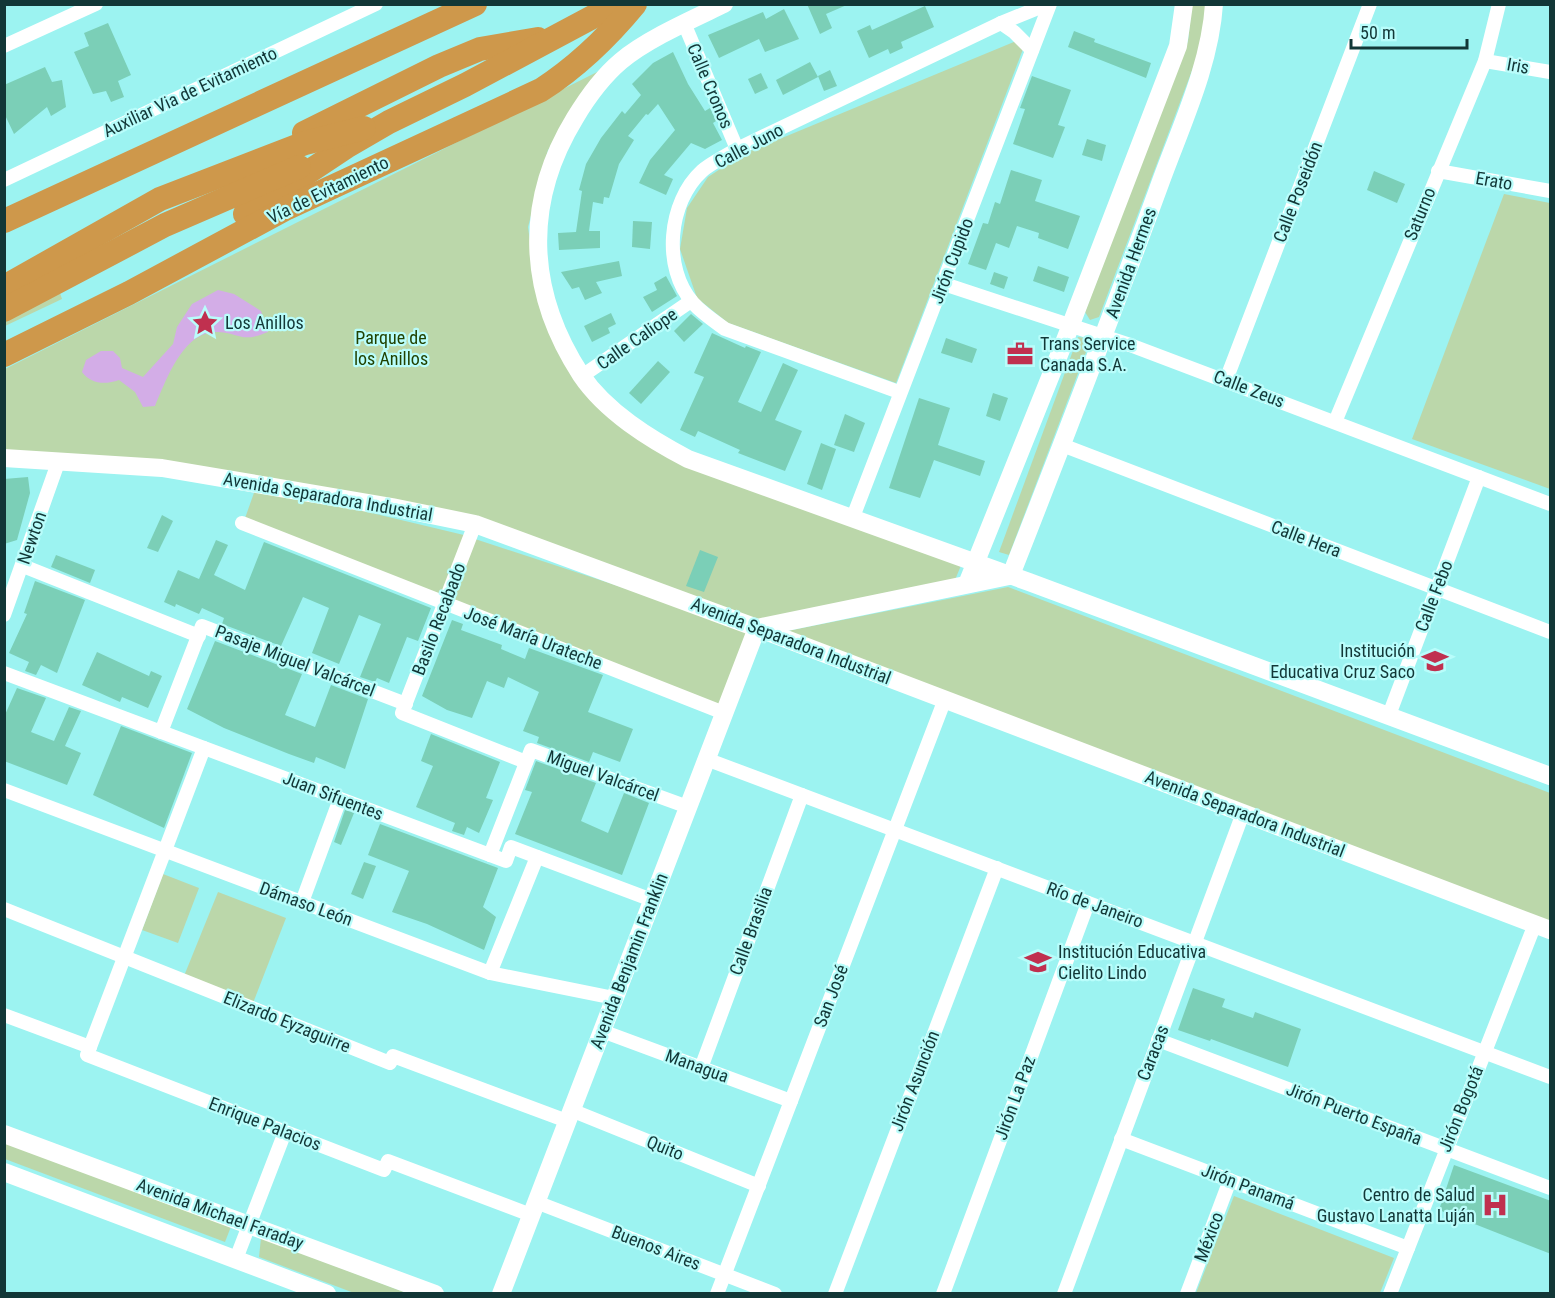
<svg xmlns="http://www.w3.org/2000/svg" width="1555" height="1298" font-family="'Roboto Condensed',sans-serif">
<rect width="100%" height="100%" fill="#9cf3f1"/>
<!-- green -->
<g fill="#bbd7aa">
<polygon points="1192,5 1207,5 1199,52 1099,317 1090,320 1085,312 1188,41"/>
<polygon points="1028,36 896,383 728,323 697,298 680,249 687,208 708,177 743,154"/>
<polygon points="615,63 582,102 548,150 528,227 538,298 621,423 962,563 955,580 756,621 471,527 332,494 5,453 5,369"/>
<polygon points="1504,194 1550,203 1550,489 1412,439"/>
<polygon points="60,293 62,299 5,326 5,321"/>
<polygon points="1078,337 1091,339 1009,555 999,552"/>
<polygon points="255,490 334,504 468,536 442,600 244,521"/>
<polygon points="472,538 752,630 722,708 447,601"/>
<polygon points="1008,587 1550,793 1550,922 782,632"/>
<polygon points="163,874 199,888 178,943 142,930"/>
<polygon points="218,892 286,918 253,1003 184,976"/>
<polygon points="4,1139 232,1224 225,1242 5,1159"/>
<polygon points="1234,1196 1394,1258 1380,1293 1196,1293"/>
<polygon points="261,1238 407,1293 354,1293 259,1257"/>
</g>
<!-- water -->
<path fill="#d3ade7" d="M218,290L234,294L261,311L268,332C241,343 243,334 218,332C183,330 166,381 155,406L143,407L135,392L119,380C105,385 91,384 82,372L86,360L101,351H113L120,358L122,368L143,377L173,344L177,327L192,304Z"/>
<!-- building -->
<g fill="#7bcfb7">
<polygon points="807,4 849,4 826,14 832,28 820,34"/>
<polygon points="925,6 934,27 901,42 903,48 890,54 888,49 869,58 857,31 870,25 872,30"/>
<polygon points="784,9 799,39 765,52 759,39 719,58 708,35 763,12 766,19"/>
<polygon points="108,23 131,75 118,81 124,97 111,102 106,91 93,94 74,52 89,46 84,33"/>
<polygon points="1074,31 1095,39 1094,42 1151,63 1146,78 1068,47"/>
<polygon points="673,52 688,84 705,111 710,108 716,121 713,123 722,140 705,149 691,143 664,175 673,179 666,195 639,183 650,160 675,130 658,104 648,115 646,114 628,136 634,140 619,164 609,198 604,197 603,204 593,202 589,231 600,231 600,248 559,250 558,233 576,232 582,191 579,190 586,164 601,138 622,111 625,114 641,95 632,84 653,63"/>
<polygon points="810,62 818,77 783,95 776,80"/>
<polygon points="45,67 52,82 62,80 66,107 51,116 47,107 14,134 4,113 4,85"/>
<polygon points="830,70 837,86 824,91 818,76"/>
<polygon points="761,73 768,88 755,94 748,79"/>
<polygon points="1032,76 1071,90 1058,125 1065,127 1053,158 1013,144 1025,109 1020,108"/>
<polygon points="1087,139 1106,145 1102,161 1082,155"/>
<polygon points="1011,170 1042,180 1035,201 1080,216 1068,249 1038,238 1039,233 1017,226 1009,248 996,243 986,270 968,264 983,223 988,224 995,202 1000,204"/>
<polygon points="1374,171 1405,184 1397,203 1367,190"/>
<polygon points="633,221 652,222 650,249 632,247"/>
<polygon points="619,261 622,276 596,282 602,293 585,300 579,287 572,289 561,272"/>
<polygon points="1038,266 1069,277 1064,292 1033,281"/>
<polygon points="994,272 1008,277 1004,289 990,284"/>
<polygon points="666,276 677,296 652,312 643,297 657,290 654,283"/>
<polygon points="611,313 616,324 608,328 610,333 592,342 584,326"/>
<polygon points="691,314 703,324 684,342 674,331"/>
<polygon points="712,333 745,348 746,346 761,352 738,402 761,412 783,363 798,370 775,420 802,431 785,471 738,453 740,450 698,431 695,437 680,430 704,377 694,373"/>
<polygon points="946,338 977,349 972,363 941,353"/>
<polygon points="658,361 670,372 641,404 629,393"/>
<polygon points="993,393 1008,398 1000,421 986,416"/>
<polygon points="919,398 950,408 938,445 985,461 980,476 934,460 920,498 889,488"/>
<polygon points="845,414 865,423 854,452 834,445"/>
<polygon points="821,443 836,449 822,490 807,484"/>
<polygon points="28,477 30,493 17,540 4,544 4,479"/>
<polygon points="162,515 173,521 158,552 147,548"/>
<polygon points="216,540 228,545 214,575 245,590 264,542 431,608 418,641 407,637 389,683 377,678 375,682 360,677 381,624 359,615 339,664 312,653 329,608 303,597 281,646 222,624 224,618 202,608 199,614 176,604 175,607 164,602 178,570 199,579"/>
<polygon points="700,550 718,557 704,592 686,586"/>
<polygon points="56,555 95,570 90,583 51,567"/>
<polygon points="35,581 85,600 57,673 41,665 36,675 25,671 29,662 9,653 27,614 24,613"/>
<polygon points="452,620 463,624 461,630 502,645 501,649 525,659 529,648 603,675 588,712 633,729 620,762 593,752 589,762 537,743 539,737 523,731 539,692 508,677 504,688 487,681 472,718 447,710 422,696"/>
<polygon points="215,641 302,674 285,715 315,727 331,685 368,699 345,769 316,757 314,763 289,754 224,728 187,709"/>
<polygon points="97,652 149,676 151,671 162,676 148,708 122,697 120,702 82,685"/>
<polygon points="17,688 46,698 31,732 54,741 69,707 81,711 65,746 81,753 67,785 4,761 4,717"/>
<polygon points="121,726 192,753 164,828 93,795"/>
<polygon points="431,734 500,762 486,798 493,800 479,833 467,827 464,835 452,831 455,823 416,807 433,766 421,761"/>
<polygon points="536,761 596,783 581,821 608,833 624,793 649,803 622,875 515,834 532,792 525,790"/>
<polygon points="345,810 354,813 341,845 334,842"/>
<polygon points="380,824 498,868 483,907 496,917 484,950 427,924 392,912 409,871 368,855"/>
<polygon points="364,862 376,866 363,899 351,894"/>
<polygon points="1193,988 1225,999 1222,1007 1253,1018 1255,1012 1301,1029 1288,1067 1211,1039 1210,1041 1178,1030"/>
<polygon points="1454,1165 1551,1201 1551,1254 1439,1210"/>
</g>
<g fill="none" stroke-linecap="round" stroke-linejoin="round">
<!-- street -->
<g stroke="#fff" stroke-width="14">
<polyline points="684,23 737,149"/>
<polyline points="1001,23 1014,32 1032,50"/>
<polyline points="4,46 96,4"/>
<polyline points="1485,61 1550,72"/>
<polyline points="1438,171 1550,191"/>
<polyline points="4,180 376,4"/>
<polyline points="944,284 1130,345 1550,504"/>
<polyline points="582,376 691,301"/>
<polyline points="1226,380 1370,4"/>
<path d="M899,392L725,329C714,321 702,313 693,303C662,268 668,202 702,171C711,163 726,156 737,149L1001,23L1048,4"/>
<polyline points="1335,422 1485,61 1499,4"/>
<polyline points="1062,445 1550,632"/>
<polyline points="853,517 1050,4"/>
<polyline points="242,523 724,713"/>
<polyline points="475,524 402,713 526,762"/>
<polyline points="23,566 199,636"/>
<polyline points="4,615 59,460"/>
<polyline points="4,673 506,861 511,847 652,900"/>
<polyline points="1389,715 1479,477"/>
<polyline points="161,732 202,626 406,704"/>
<polyline points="706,759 1550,1077"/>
<polyline points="4,790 490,973 614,998"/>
<polyline points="490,855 531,750 688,807"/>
<polyline points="302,902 340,799"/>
<polyline points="4,909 390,1063 393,1056 567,1121"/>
<polyline points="490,973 537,857"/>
<polyline points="4,1015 90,1047 87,1055 384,1170 388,1161 531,1215"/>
<polyline points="602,1031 791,1101"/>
<polyline points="1158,1040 1550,1188"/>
<polyline points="90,1047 204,748"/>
<polyline points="701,1068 802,795"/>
<polyline points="571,1110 759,1186"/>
<polyline points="1121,1139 1408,1248"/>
<polyline points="536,1202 775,1294"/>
<polyline points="236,1259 285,1132"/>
<polyline points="717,1294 945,699"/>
<polyline points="835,1294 997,868"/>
<polyline points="943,1294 1088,903"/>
<polyline points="1064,1294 1243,813"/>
<polyline points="1187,1294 1230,1180"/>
<polyline points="1390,1294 1535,924"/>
</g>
<!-- secondary -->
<g stroke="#fff" stroke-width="18">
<path d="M724,4C693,19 647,39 621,61C602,77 587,98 575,118C523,203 527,292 581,375C606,412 650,439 688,459L1029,582L1550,776"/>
<polyline points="4,458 162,468 392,507 475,524 757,628 1550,930"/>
<path d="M1011,575C1061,448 1110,320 1157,192C1178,132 1210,68 1214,4"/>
<polyline points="967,584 1065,340 1178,46 1184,4"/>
<polyline points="757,628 1009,576"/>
<polyline points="4,1134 435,1294"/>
<polyline points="4,1172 327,1294"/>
<polyline points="501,1294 757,628"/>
</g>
<!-- highway -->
<g stroke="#ce984b" stroke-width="24">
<polyline points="304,133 439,66 480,49 538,39"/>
<polyline points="245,214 346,147 389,122 465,85 617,4"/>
<polyline points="4,221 475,4"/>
<polyline points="4,287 160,199 305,143 364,128"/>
<polyline points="4,310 165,225 299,167"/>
<path d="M4,355L129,293L287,208L541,90C578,66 607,38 635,4"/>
</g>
</g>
<!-- icons -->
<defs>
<g id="sight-bare" transform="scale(2.07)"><path d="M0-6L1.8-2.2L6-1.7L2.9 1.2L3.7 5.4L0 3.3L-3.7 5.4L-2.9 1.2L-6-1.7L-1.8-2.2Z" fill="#c0304f" stroke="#b9fdfb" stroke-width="2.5" paint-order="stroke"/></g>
<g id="office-bare" transform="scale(2.07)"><path d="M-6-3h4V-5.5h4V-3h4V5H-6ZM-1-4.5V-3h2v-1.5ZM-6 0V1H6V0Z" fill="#c0304f" stroke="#b9fdfb" stroke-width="2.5" paint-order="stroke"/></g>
<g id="school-bare" transform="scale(2.07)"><path d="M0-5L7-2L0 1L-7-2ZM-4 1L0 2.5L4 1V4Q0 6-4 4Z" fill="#c0304f" stroke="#b9fdfb" stroke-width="2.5" paint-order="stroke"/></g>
<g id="hospital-bare" transform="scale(2.07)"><path d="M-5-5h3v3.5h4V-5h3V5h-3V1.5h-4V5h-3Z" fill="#c0304f" stroke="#b9fdfb" stroke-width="2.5" paint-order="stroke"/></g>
</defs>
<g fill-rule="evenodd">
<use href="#sight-bare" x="205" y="323"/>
<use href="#office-bare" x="1020" y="354"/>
<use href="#school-bare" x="1435" y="661"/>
<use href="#school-bare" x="1038" y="962"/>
<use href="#hospital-bare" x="1495" y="1205"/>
</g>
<g text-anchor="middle" stroke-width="4.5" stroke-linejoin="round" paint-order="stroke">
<!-- street labels -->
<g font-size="18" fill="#123737" stroke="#b9fdfb">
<text transform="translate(1518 66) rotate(10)" y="6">Iris</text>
<text transform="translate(710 86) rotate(67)" y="6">Calle Cronos</text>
<text transform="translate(190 92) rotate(-25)" y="6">Auxiliar Via de Evitamiento</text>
<text transform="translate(749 146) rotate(-28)" y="6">Calle Juno</text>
<text transform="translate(1494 181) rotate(10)" y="6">Erato</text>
<text transform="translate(328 190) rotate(-26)" y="6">Vía de Evitamiento</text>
<text transform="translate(1298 192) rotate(-69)" y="6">Calle Poseidón</text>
<text transform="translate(1420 214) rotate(-68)" y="6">Saturno</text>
<text transform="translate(952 261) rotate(-69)" y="6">Jirón Cupido</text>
<text transform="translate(1131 263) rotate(-70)" y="6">Avenida Hermes</text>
<text transform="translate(637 339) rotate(-35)" y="6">Calle Caliope</text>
<text transform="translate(1249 389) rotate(21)" y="6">Calle Zeus</text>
<text transform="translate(328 497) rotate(10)" y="6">Avenida Separadora Industrial</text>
<text transform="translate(32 538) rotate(-71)" y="6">Newton</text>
<text transform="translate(1306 539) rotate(21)" y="6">Calle Hera</text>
<text transform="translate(1434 596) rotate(-69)" y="6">Calle Febo</text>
<text transform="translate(439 619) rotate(-69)" y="6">Basilo Recabado</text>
<text transform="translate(533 638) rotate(21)" y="6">José María Urateche</text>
<text transform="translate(791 641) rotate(21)" y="6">Avenida Separadora Industrial</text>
<text transform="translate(295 661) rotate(21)" y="6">Pasaje Miguel Valcárcel</text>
<text transform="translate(603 776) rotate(20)" y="6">Miguel Valcárcel</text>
<text transform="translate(333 796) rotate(21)" y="6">Juan Sifuentes</text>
<text transform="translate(1245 814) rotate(21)" y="6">Avenida Separadora Industrial</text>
<text transform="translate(306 904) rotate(20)" y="6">Dámaso León</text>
<text transform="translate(1095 905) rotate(20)" y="6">Río de Janeiro</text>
<text transform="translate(751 931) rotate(-70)" y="6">Calle Brasilia</text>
<text transform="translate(629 961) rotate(-69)" y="6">Avenida Benjamin Franklin</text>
<text transform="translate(831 996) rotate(-69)" y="6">San José</text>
<text transform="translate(287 1022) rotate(22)" y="6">Elizardo Eyzaguirre</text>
<text transform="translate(1153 1053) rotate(-69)" y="6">Caracas</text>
<text transform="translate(697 1066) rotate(20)" y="6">Managua</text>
<text transform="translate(915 1081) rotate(-69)" y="6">Jirón Asunción</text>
<text transform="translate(1015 1098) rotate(-70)" y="6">Jirón La Paz</text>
<text transform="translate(1461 1109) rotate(-68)" y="6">Jirón Bogotá</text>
<text transform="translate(1354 1114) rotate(21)" y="6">Jirón Puerto España</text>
<text transform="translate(265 1124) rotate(21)" y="6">Enrique Palacios</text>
<text transform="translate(665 1148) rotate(22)" y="6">Quito</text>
<text transform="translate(1248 1187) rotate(21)" y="6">Jirón Panamá</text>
<text transform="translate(220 1214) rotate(20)" y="6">Avenida Michael Faraday</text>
<text transform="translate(1209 1237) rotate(-69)" y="6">México</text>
<text transform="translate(656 1248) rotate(21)" y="6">Buenos Aires</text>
</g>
<!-- poi labels -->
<g font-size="18" fill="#123737" stroke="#b9fdfb" text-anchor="start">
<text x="225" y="329">Los Anillos</text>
<text x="1040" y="350">Trans Service<tspan x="1040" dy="21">Canada S.A.</tspan></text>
<text x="1415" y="657" text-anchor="end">Institución<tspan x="1415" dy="21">Educativa Cruz Saco</tspan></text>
<text x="1058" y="958">Institución Educativa<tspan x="1058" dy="21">Cielito Lindo</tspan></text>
<text x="1475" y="1201" text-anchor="end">Centro de Salud<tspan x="1475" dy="21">Gustavo Lanatta Luján</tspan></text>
</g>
<!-- park labels -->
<g font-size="18" fill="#214100" stroke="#b9fdfb">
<text x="391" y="344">Parque de<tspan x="391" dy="21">los Anillos</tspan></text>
</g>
</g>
<!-- border -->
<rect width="1555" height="1298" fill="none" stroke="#123737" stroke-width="12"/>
<!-- scale -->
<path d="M1351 39v9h116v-9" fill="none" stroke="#123737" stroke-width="3"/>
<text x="1360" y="39" font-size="18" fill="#123737" stroke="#b9fdfb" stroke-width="4.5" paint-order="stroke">50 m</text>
</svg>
